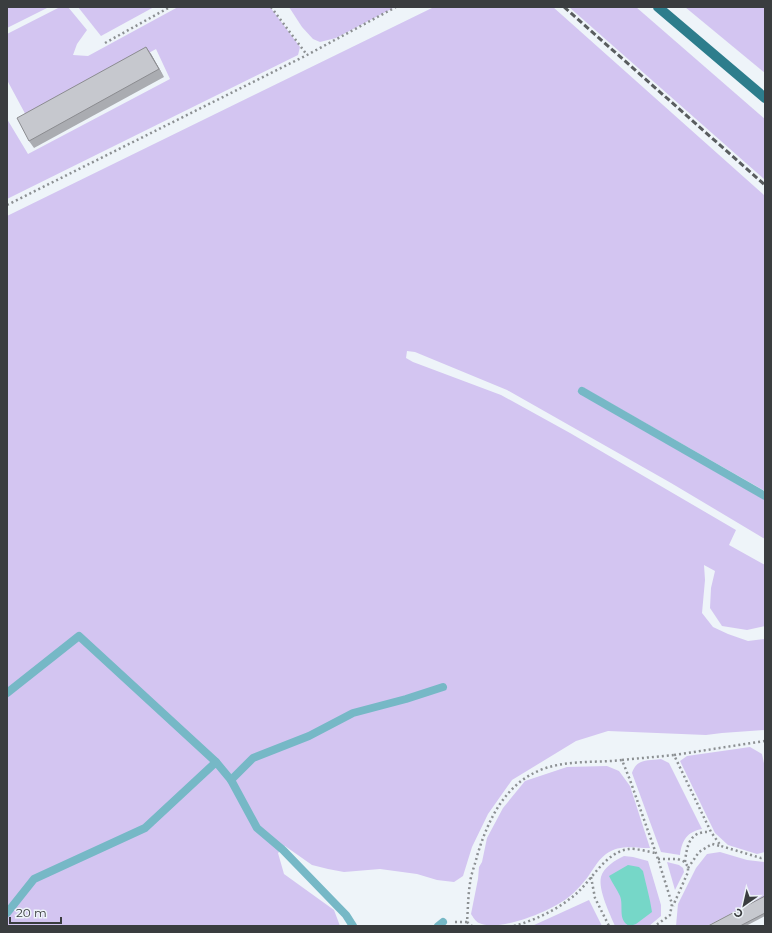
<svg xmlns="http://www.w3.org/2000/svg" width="772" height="933" font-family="Montserrat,sans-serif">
<rect width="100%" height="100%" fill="#eef4f9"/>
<!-- green -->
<g fill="#d3c5f1">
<polygon points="7,7 49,7 7,28"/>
<polygon points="60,7 68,7 87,30 77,44 73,55 88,56 178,7 270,7 300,47 298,55 7,199 7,119 28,154 170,79 156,49 28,119 7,80 7,34"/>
<polygon points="78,7 154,7 101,36"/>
<polygon points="289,7 395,7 336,38 320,42 313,39 302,27"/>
<polygon points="434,7 553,7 765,196 765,491 582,387 578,390 583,395 765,500 765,539 671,483 507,390 415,352 407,351 406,358 413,362 501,395 570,433 736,530 729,545 765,565 765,626 747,630 722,626 710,608 711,588 715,571 704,565 705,580 702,613 713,627 728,634 748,641 765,639 765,730 722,733 706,735 608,731 576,741 512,780 488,814 472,847 463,876 454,882 437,880 417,874 380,869 344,872 328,869 312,865 285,846 278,853 284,874 334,910 340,926 7,926 7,216"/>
<polygon points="569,7 636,7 765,119 765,180"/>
<polygon points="685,7 765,7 765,73"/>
<polygon points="750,747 762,754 765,768 765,852 757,854 728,845 715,833 680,761 687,756"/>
<path d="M661,759L669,763L702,829C687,832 682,840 680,855L661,852L632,773C637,758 648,761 661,759Z"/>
<path d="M607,766L619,771L630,786L650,848C635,848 619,844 606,854C597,861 593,870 587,878C582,884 576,891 570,896C554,910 499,933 479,923C476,922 473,917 471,914L478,879L479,867L482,862L487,838L503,808L525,781L567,767Z"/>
<polygon points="720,852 747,860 765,862 765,896 707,926 676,926 678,904 696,868 707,854"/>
<path d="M624,856L633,857L648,861L661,905V916L649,926H615C610,914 598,890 601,877C603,868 615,860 624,856Z"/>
<polygon points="667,862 679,865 683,868 684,872 675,890"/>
<polygon points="589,900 602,926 532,926"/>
</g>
<!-- water -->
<path fill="#76d7c8" d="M628,865L639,867L643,871C646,885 650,898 652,912L636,924L630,926C617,921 624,906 620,896C617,889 612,883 609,876Z"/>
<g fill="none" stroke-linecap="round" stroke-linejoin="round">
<!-- path -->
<g stroke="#8c9093" stroke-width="2.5" stroke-dasharray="2 3" stroke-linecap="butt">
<polyline points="271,7 307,55"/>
<polyline points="105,43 170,7"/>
<polyline points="7,205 307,55 396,7"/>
<polyline points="765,741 674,755 711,832 721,846 761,858 765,857"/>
<polyline points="622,760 674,755"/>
<polyline points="658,859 678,859 685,862 688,867 688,872 673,906"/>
<path d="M685,862C687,844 690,831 710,832"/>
<polyline points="688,868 699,852 712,844 720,846"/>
<polyline points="591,877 595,898 609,926"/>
<path d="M455,922H467C468,909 468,896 470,883C471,874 475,865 477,856C488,820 505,783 543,769C568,760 595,763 622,760L630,780L658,859L672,904L670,915L655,926"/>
<polyline points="467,922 472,926"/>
<path d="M514,926C536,920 561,908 578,892C593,878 606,852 629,849C636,848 649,852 656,853"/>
</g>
<!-- service -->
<g stroke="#76b8c6" stroke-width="8">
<polyline points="582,391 765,496"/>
<polyline points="7,693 79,636 216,762"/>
<polyline points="7,913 34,879 145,828 216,762 231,780"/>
<polyline points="353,926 346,915 283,850 257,828 231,780 253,758 309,736 353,713 406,699 443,687"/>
<polyline points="438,926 443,922"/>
</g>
<!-- primary -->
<polyline stroke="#2d7d8c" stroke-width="10" points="658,7 765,98"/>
<!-- rail -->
<polyline stroke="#595d5f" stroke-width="3" stroke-dasharray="6 3" stroke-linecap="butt" points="564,7 765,185"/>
</g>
<!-- wall -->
<g fill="#aaacb1">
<polygon points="151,54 164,77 34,148 29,141"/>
<polygon points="765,896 765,916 746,926 708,926"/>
</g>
<!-- shaded-wall -->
<polygon fill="#8b8c90" points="146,47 151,54 164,77 159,69"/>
<!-- building -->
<g fill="#c6c8ce" stroke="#8b8c90">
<polygon points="146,47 159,69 29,141 17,118"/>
<polygon points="765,896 765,913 740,926 708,926"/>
</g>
<!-- border -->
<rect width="772" height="933" fill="none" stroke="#3a3d3f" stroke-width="16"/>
<!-- north arrow -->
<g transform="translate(744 905) rotate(214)" stroke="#eef4f9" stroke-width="3" paint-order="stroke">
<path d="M0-3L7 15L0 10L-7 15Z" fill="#3a3d3f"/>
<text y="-6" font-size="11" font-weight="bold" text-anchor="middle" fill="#3a3d3f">С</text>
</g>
<!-- scale -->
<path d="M10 917v6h51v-6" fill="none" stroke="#3a3d3f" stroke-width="2"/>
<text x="16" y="917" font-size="12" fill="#3a3d3f" stroke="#eef4f9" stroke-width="3" paint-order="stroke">20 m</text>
</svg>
